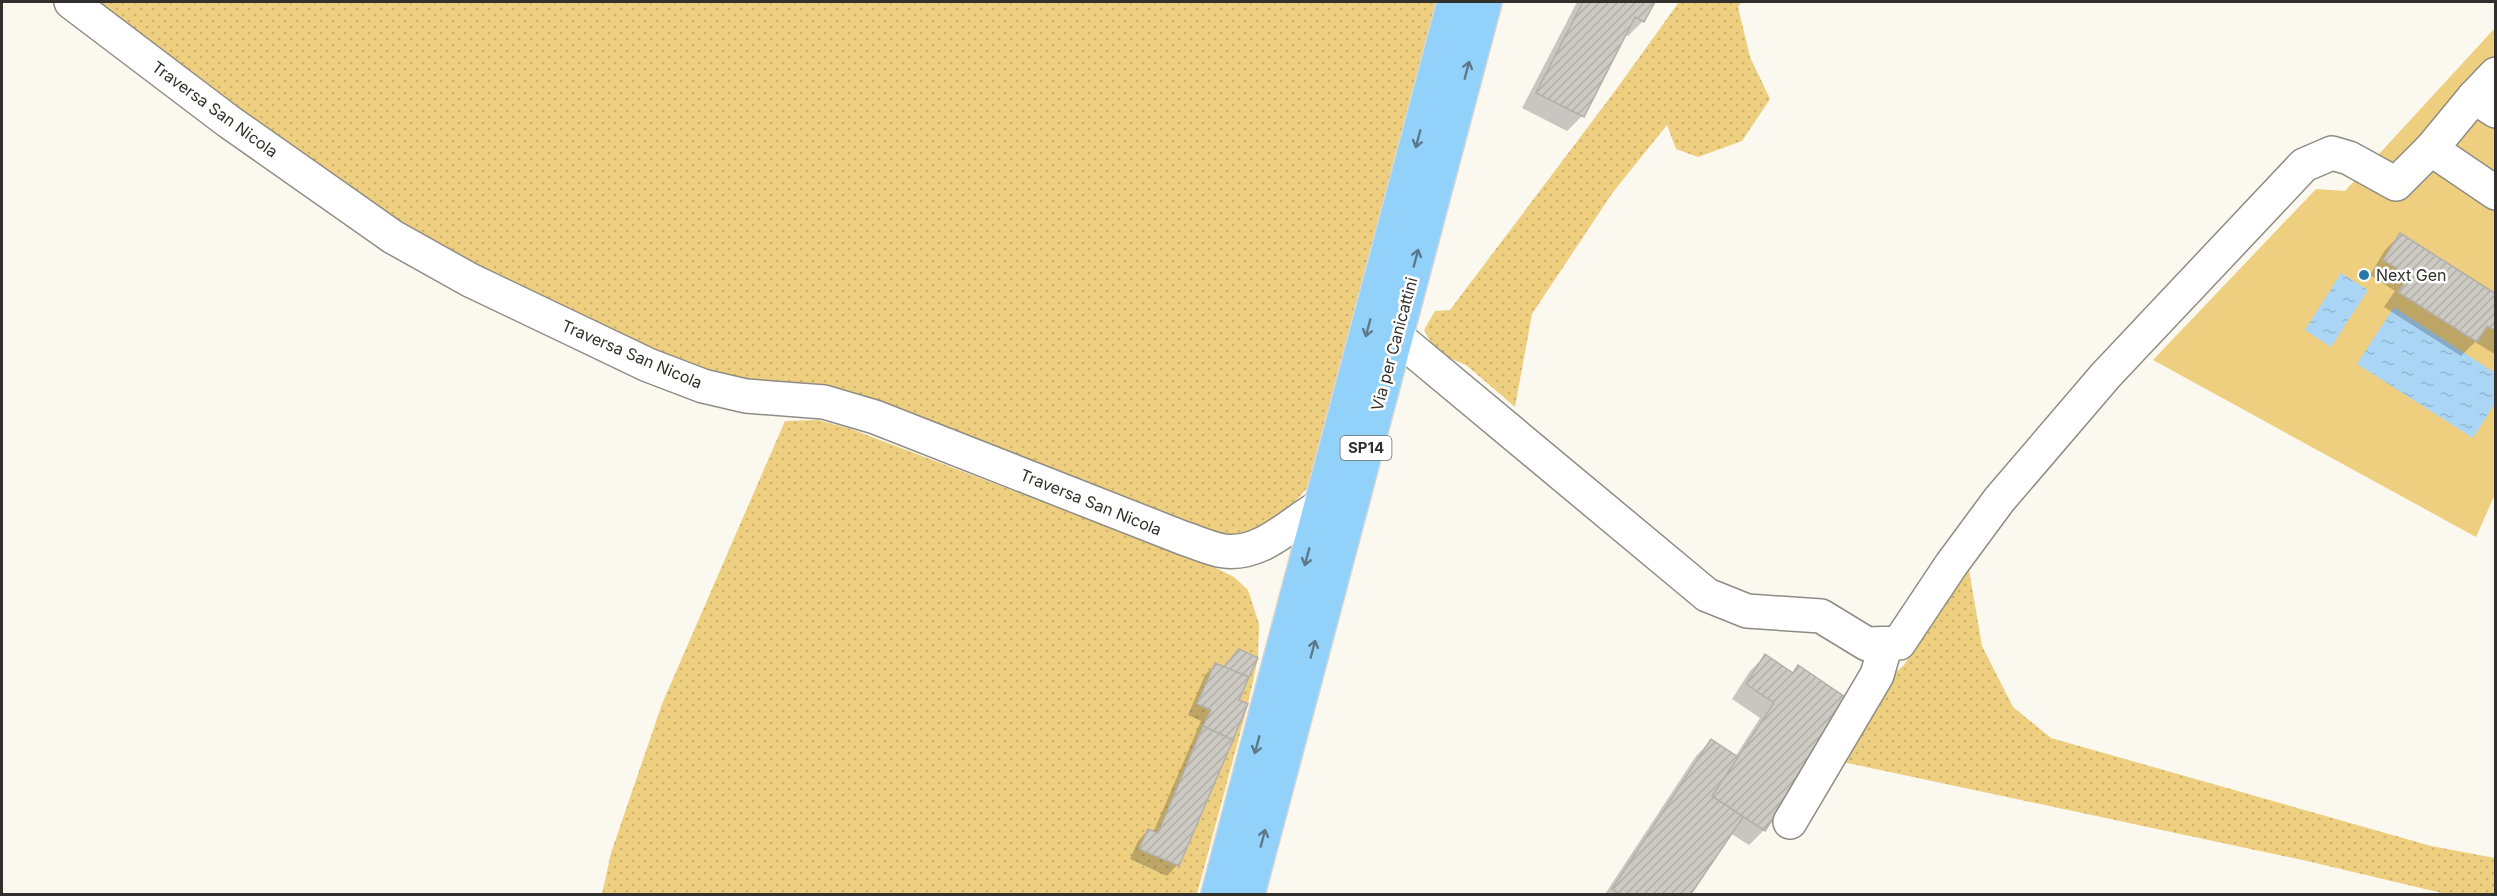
<svg xmlns="http://www.w3.org/2000/svg" width="2497" height="896" font-family="Inter,sans-serif">
<defs>
<pattern id="grass-dots" width="8" height="8" patternUnits="userSpaceOnUse" patternTransform="scale(1.5)"><rect width="8" height="8" fill="#edcf7f"/><path d="M2 2h.1M6 6h.1" fill="none" stroke="#ccb26e" stroke-width="1.8" stroke-linecap="round"/></pattern>
<pattern id="water-ripples" width="26" height="14" patternUnits="userSpaceOnUse" patternTransform="scale(1.5)"><rect width="26" height="14" fill="#aad5f5"/><path d="M2 4q2-2 4 0t4 0M15 11q2-2 4 0t4 0" fill="none" stroke="#93b7d2"/></pattern>
<pattern id="building-hatch" width="6" height="6" patternUnits="userSpaceOnUse" patternTransform="scale(1.5)"><rect width="6" height="6" fill="#cdcac3"/><path d="M-1 1l2-2M0 6l6-6M5 7l2-2" fill="none" stroke="#b0aea8"/></pattern>
</defs>
<rect width="100%" height="100%" fill="#fbf8f0"/>
<!-- grass -->
<g fill="url(#grass-dots)">
<path d="M97,2H1436L1307,488C1280,520 1256,534 1214,539L699,373L409,232L306,159Z"/>
<polygon points="1679,2 1741,2 1738,7 1750,57 1770,99 1742,141 1698,157 1676,149 1667,125 1613,192 1532,314 1515,407 1466,365 1437,353 1424,330 1435,311 1450,310 1615,91"/>
<polygon points="818,420 851,429 1216,568 1234,577 1248,590 1259,624 1258,658 1248,704 1197,894 602,894 611,853 662,704 785,421"/>
<polygon points="1968,564 1982,646 2013,707 2051,738 2431,846 2495,858 2495,894 2446,894 2307,861 1838,761 1890,677 1904,665"/>
</g>
<!-- green -->
<polygon fill="#edcf7f" points="2495,28 2496,492 2476,537 2153,360 2316,189 2345,191"/>
<!-- water -->
<g fill="url(#water-ripples)">
<polygon points="2341,273 2368,290 2331,347 2305,330"/>
<polygon points="2394,307 2495,373 2495,403 2473,438 2357,364"/>
</g>
<!-- shadow -->
<g fill="#0003">
<polygon points="1577,2 1653,2 1643,21 1628,36 1624,35 1582,116 1567,131 1522,108"/>
<polygon points="2400,235 2496,295 2496,355 2475,342 2461,356 2384,307 2395,291 2370,275 2385,250"/>
<polygon points="1765,656 1791,674 1798,667 1849,701 1764,830 1749,845 1730,833 1690,894 1605,894 1696,756 1711,741 1735,757 1760,718 1732,699 1750,671"/>
<polygon points="1215,665 1237,701 1177,865 1167,876 1130,859 1138,841 1148,830 1153,833 1201,721 1188,715 1205,675"/>
</g>
<!-- building -->
<g fill="url(#building-hatch)" stroke="#b3b0a9" stroke-width="1.5">
<polygon points="1583,2 1655,2 1644,22 1635,17 1584,117 1536,93"/>
<polygon points="2400,233 2496,294 2496,331 2487,326 2477,342 2398,292 2409,276 2383,260"/>
<polygon points="1239,649 1258,658 1249,677 1224,667"/>
<polygon points="1765,654 1793,673 1798,665 1851,701 1765,831 1712,796 1774,703 1746,684"/>
<polygon points="1215,663 1249,677 1239,700 1248,704 1233,740 1203,726 1211,710 1197,704"/>
<polygon points="1203,726 1233,740 1179,866 1139,849 1148,829 1158,833"/>
<polygon points="1711,739 1738,757 1712,796 1743,817 1691,894 1620,894 1612,889"/>
</g>
<g fill="none" stroke-linecap="round" stroke-linejoin="round">
<!-- minor casing -->
<g stroke="#8f8c85" stroke-width="36">
<g id="minor">
<path d="M71,2L228,121L393,237L470,280L648,365L703,386L746,396L824,402L875,417L1183,538C1196,542 1210,549 1224,551C1262,556 1290,523 1321,506"/>
<polyline points="2474,97 2496,74"/>
<polyline points="2431,149 2474,97 2496,111"/>
<polyline points="1396,336 1707,595 1747,611 1821,616 1867,644 1899,643 1951,565 1999,500 2106,375 2304,165 2332,153 2349,158 2396,184 2431,149 2496,193"/>
<polyline points="1790,822 1877,675 1886,644"/>
</g>
</g>
<!-- major casing -->
<g stroke="#d6d6d5" stroke-width="36">
<g id="major">
<polyline points="1218,894 1454,2"/>
<polyline points="1248,894 1485,2"/>
</g>
</g>
<!-- minor -->
<use href="#minor" stroke="#fff" stroke-width="33"/>
<!-- major -->
<use href="#major" stroke="#92d1fa" stroke-width="33"/>
</g>
<!-- one-way arrows -->
<defs><path id="oneway-shaft" d="M-6 0H5M1.5-3L5.5 0L1.5 3" fill="none" stroke-width="1.6" stroke-linecap="round" stroke-linejoin="round" transform="scale(1.5)"/></defs>
<g stroke="#5d7889">
<use href="#oneway-shaft" transform="translate(1467 70) rotate(-75)"/>
<use href="#oneway-shaft" transform="translate(1418 139) rotate(105)"/>
<use href="#oneway-shaft" transform="translate(1416 258) rotate(-75)"/>
<use href="#oneway-shaft" transform="translate(1368 328) rotate(105)"/>
<use href="#oneway-shaft" transform="translate(1307 557) rotate(105)"/>
<use href="#oneway-shaft" transform="translate(1313 649) rotate(-75)"/>
<use href="#oneway-shaft" transform="translate(1257 745) rotate(105)"/>
<use href="#oneway-shaft" transform="translate(1263 838) rotate(-75)"/>
</g>
<!-- markers -->
<circle fill="#2877a9" stroke="#fff" stroke-width="2" cx="2364" cy="275" r="6"/>
<g text-anchor="middle" stroke-width="5" stroke-linejoin="round" paint-order="stroke">
<!-- shield labels -->
<rect fill="#fff" stroke="#6f6e6c" stroke-width="1.5" x="1340.5" y="436" width="51" height="24" rx="4.5"/>
<g font-size="15" font-weight="bold" fill="#31302d">
<text x="1366" y="453">SP14</text>
</g>
<!-- street labels -->
<g font-size="16" fill="#31302d" stroke="#fff">
<text transform="translate(215 109) rotate(36)" y="6">Traversa San Nicola</text>
<text transform="translate(1394 344) rotate(-75)" y="6">Via per Canicattini</text>
<text transform="translate(632 354) rotate(23)" y="6">Traversa San Nicola</text>
<text transform="translate(1091 502) rotate(22)" y="6">Traversa San Nicola</text>
</g>
<!-- poi labels -->
<g font-size="16" fill="#31302d" stroke="#fff" text-anchor="start">
<text x="2376" y="281">Next Gen</text>
</g>
</g>
<!-- border -->
<rect width="2497" height="896" fill="none" stroke="#31302d" stroke-width="6"/>
</svg>
